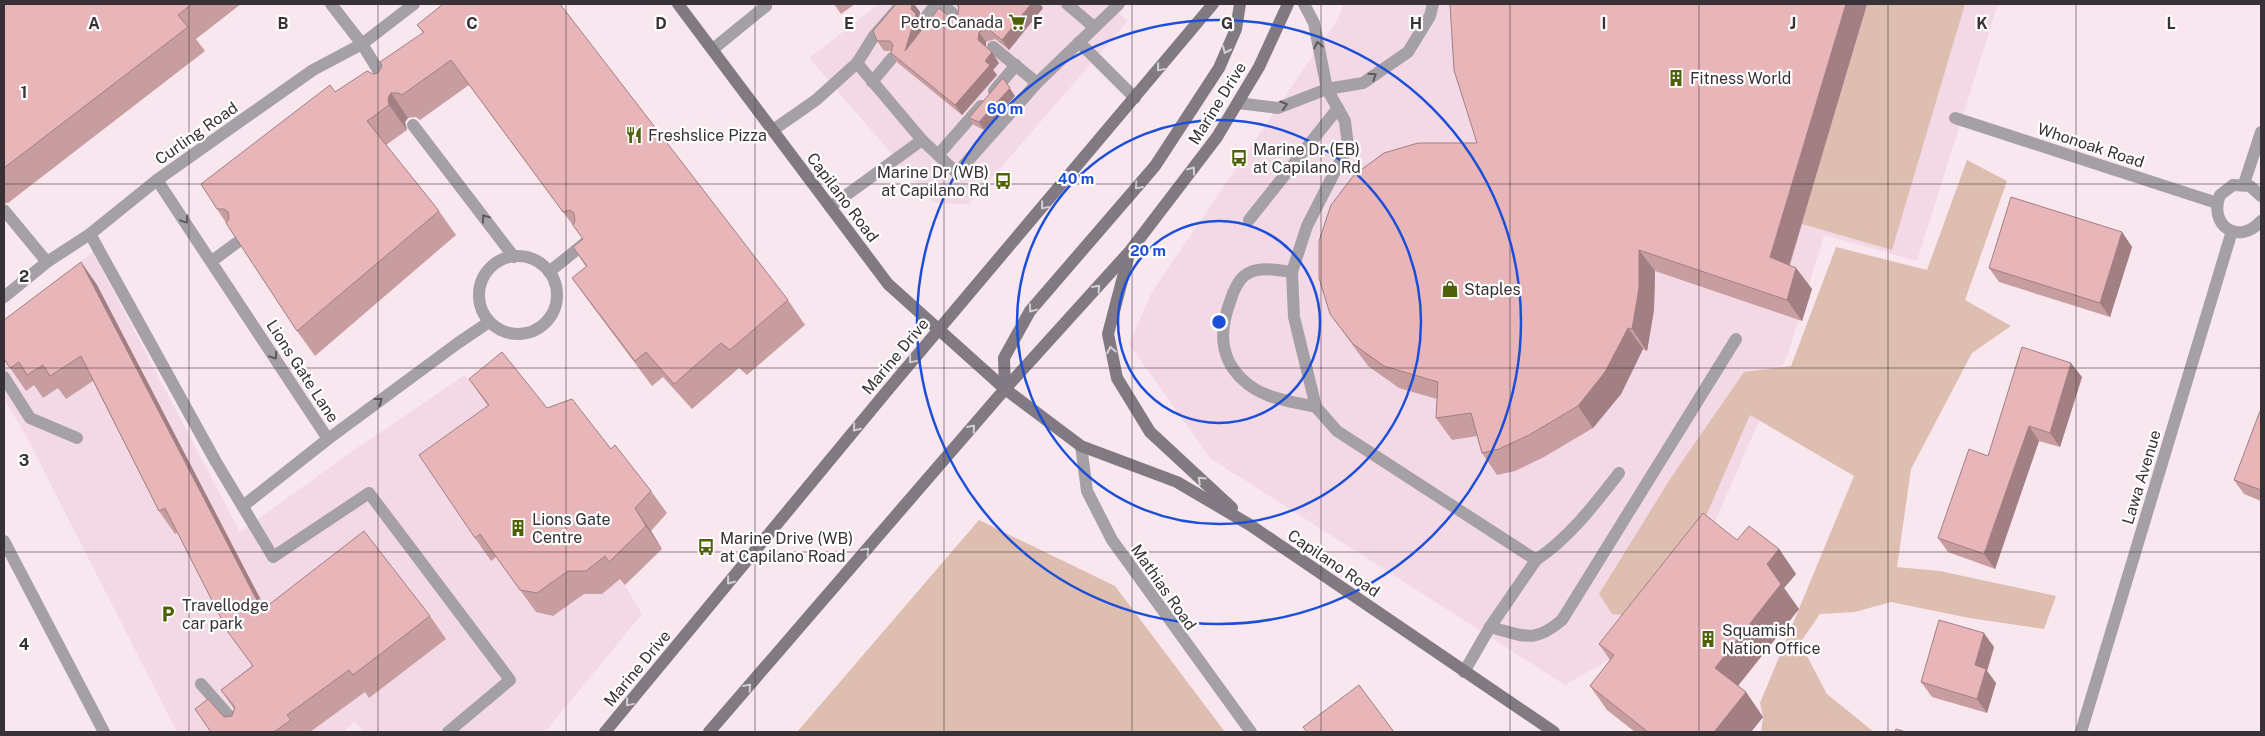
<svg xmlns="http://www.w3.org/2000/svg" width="2265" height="736" font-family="'Public Sans',sans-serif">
<rect width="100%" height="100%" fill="#f9e7f0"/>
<!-- built -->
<g fill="#f3d9e6">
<polygon points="879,4 1108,4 1128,21 969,204 934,203 809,58"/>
<polygon points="1343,4 1998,4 1917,261 1824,235 1788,354 1678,607 1663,629 1565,685 1210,458 1129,344 1152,292 1339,17"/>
<polygon points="93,252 240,532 357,448 465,375 613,565 642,614 545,732 363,732 355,721 343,732 177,732 25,434 4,399 4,320"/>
</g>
<!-- green -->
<g fill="#dfbeb2">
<polygon points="1867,4 1965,4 1892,250 1802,224"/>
<polygon points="1967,160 2007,181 1965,300 2011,326 1972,353 1911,469 1897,567 1940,571 2056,596 2044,629 1969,618 1891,602 1855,612 1820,614 1800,643 1827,694 1874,732 1761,732 1763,717 1760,703 1854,476 1750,415 1672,594 1647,618 1612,614 1599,594 1672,476 1744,372 1791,366 1836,247 1927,270"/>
<polygon points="979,520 1115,586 1225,732 797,732"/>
</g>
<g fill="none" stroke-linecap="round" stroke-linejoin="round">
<!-- lane -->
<g stroke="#a4a0a6" stroke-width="12">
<polyline points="331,4 362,44 388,86"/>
<polyline points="942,4 959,19"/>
<polyline points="1067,4 1094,27"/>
<polyline points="1304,4 1314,23 1327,89 1345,121 1348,146 1307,226 1292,272 1294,317 1316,407 1337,431 1536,560 1490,627 1464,672"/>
<polyline points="926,17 936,4"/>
<polyline points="1079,42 1135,98"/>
<polyline points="993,47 1037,83"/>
<polyline points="713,49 766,6 765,4"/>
<polyline points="857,63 874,36 902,4"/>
<polyline points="872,82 892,58"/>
<polyline points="994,91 1016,65"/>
<polyline points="1238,103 1278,108 1327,89 1363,83 1408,52 1430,16 1433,4"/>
<polyline points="413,125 514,257"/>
<polyline points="773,130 816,100 857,63 922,140 830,207"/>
<polyline points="922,140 957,173 1037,83 1119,4"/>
<polyline points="938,155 981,106"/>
<polyline points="157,180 328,439 458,343 489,322"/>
<polyline points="4,210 47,262"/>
<polyline points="1249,220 1338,108"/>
<polyline points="90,234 216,462 273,557 369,493 510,680 448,732"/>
<circle cx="518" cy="295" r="39"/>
<polyline points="212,261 239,241"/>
<polyline points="549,272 585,243"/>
<path d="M1292,272C1277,270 1257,265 1244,276C1238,281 1233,292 1231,299C1220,328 1218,356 1242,379C1262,399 1290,401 1316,407"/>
<polyline points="4,377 30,418 77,438"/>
<polyline points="243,506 328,439"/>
<polyline points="4,541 104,732"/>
<path d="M1536,560C1570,537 1594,505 1619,473"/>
<path d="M1490,627C1524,636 1534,644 1562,620L1736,339"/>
<polyline points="201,684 243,732"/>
</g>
<!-- street -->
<g stroke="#a4a0a6" stroke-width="12">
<polyline points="1955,118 2217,203"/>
<polyline points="2244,184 2261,132"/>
<path d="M2261,196L2250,186L2233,185L2220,195C2208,226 2239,246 2261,221"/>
<polyline points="4,297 47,262 90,234 157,180 313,70 362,44 414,4"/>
<polyline points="1081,446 1087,491 1112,540 1251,732"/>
<polyline points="2081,732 2232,231"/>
</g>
<!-- secondary -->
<g stroke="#817a83" stroke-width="12">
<polyline points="678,4 888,284 1005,389 1081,446 1177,482 1250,525 1554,732"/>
<polyline points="1129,254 1108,334 1117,378 1150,432 1232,508"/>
<polyline points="1005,389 1004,358 1030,311 1155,166 1219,68 1236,29 1240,4"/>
<polyline points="605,732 887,391 1213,4"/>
<polyline points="709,732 1005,389 1130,251 1217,137 1259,67 1288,4"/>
</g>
</g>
<!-- wall -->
<g fill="#c89d9f">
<polygon points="4,4 241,4 196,39 205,51 8,203 4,203"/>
<polygon points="834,4 855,4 841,14"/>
<polygon points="896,4 914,4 920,12 919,18 923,24 921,31 950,17 958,14 959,8 955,4 1040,4 1043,8 1009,50 995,39 986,42 986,47 999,63 993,70 997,75 962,115 898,63 891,53 891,51 884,51 877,41"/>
<polygon points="1450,4 1867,4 1790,265 1796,268 1812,289 1802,321 1655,271 1654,310 1647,351 1643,349 1621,394 1593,428 1544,457 1515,471 1497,475 1482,453 1477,436 1452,440 1436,418 1437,399 1399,388 1368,366 1330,314 1477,143"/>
<polygon points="417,25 788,300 805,325 747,375 739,368 692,409 663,377 652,386 590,303 572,278 586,267 573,247 583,239 469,85 420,120 416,117 408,118 405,122 407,130 386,145 439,211 456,235 315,356 297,331 217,209 335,92 373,74 378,73 382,66 423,33"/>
<polygon points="1015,96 984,130 974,125 969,118"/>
<polygon points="2122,232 2132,247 2110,317 1999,282 1989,268"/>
<polygon points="81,262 97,285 265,608 430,616 446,639 369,698 365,692 310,732 211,732 195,709 224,717 232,716 234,709 221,690 252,666 178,532 175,534 159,511 93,381 66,399 58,388 43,398 34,385 26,391 4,359"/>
<polygon points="2082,377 2060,447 2039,441 1995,569 1948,552 1938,538 1988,456"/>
<polygon points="469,379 547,408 611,449 651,491 667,513 651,531 662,549 625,585 620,579 602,594 584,594 553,616 536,612 496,557 491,561 475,538 488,406"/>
<polygon points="2261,411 2261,501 2244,494 2234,480"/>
<polygon points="1779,549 1796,574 1784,588 1799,609 1738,686 1746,692 1763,717 1751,732 1635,732 1607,710 1590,686 1610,660 1599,644"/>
<polygon points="1994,647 1987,671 1996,683 1987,713 1932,697 1921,682"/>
</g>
<!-- shaded-wall -->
<g fill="#a27f82">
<polygon points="912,4 914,4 920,12 919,18 923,24 912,61 905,51"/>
<polygon points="1031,4 1040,4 1043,8 1009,50 1002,40"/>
<polygon points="1846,4 1867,4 1785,279 1770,257"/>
<polygon points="979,32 986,42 986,50 978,40"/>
<polygon points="992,52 999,63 993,70 997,75 962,115 955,105 985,61"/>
<polygon points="1003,78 1015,96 984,130 979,122"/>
<polygon points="391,93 408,118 405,122 407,130 389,105 388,98"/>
<polygon points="2122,232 2132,247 2110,317 2100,303"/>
<polygon points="1639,250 1655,271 1654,310 1647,351 1632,329"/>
<polygon points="81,262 97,285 278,633 262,610"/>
<polygon points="1796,268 1812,289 1802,321 1787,300"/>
<polygon points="1628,328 1643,349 1621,394 1593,428 1578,406"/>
<polygon points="2071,363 2082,377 2060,447 2050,433"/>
<polygon points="2029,426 2039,441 1995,569 1984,554"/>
<polygon points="635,508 651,531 662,549 646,526"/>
<polygon points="1779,549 1796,574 1784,588 1799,609 1732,693 1715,668 1767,564"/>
<polygon points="1984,633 1994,647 1987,671 1996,683 1987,713 1977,699 1975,665"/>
<polygon points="1746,692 1763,717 1751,732 1714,732"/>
</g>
<!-- building -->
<g fill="#e8b6b9" stroke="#a27f82">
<polygon points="4,4 192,4 178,15 188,27 4,168"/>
<polygon points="443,4 560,4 788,300 730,350 721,343 674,384 646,352 635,361 572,278 587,266 573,247 583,239 573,225 575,221 574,213 570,210 563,212 451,60 402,95 398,93 391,93 388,98 389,105 367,121 439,211 297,331 226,223 229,219 228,212 224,209 217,209 201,184 330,85 335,92 367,71 373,74 378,73 382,66 380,62 424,32 417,25"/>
<polygon points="896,4 912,4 911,9 916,14 905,51 939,8 950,17 958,14 959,6 957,4 1031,4 1002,40 988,29 979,32 978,40 992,52 985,61 990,65 955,105 891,53 893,45 890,41 877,41 873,31"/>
<polygon points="1450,4 1846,4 1770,257 1796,268 1787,300 1639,250 1639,288 1632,329 1628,328 1605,372 1578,406 1529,435 1499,449 1482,453 1471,413 1436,418 1438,382 1384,366 1353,344 1330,314 1319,278 1319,241 1331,205 1354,175 1384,153 1418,143 1477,143 1454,70"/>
<polygon points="1003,78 1010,88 979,122 969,118"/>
<polygon points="2011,197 2122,232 2100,303 1989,268"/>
<polygon points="81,262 262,610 364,531 430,616 353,675 349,670 287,715 291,720 274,732 211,732 195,709 208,699 224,717 232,716 235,707 221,690 253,666 228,632 165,508 159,511 81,356 50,376 43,365 27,375 19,362 10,368 4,359 4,320"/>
<polygon points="2022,347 2071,363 2050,433 2029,426 1984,554 1938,538 1969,449 1988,456"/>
<polygon points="502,352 547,408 572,399 611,449 615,445 651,491 635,508 646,526 609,562 605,556 586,571 568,571 537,593 520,590 480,534 475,538 419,455 489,405 469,379"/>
<polygon points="2260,411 2261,411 2261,490 2234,480"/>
<polygon points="1703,513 1737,540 1749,526 1779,549 1767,564 1781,584 1715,668 1746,692 1714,732 1648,732 1590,686 1614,655 1599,644"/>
<polygon points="1939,620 1984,633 1975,665 1986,669 1977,699 1921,682"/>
<polygon points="1359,685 1394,732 1307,732 1303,727"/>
<polygon points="1896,729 1906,732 1895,732"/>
</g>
<!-- one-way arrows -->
<defs><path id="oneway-chevron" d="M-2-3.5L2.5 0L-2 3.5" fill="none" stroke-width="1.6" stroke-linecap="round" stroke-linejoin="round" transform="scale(1.25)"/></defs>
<g stroke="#5e585d">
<use href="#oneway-chevron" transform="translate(1318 45) rotate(-102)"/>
<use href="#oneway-chevron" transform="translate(1373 76) rotate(-35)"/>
<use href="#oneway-chevron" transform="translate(1284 105) rotate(-17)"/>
<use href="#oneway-chevron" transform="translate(485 218) rotate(-127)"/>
<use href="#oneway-chevron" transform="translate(185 220) rotate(56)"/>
<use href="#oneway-chevron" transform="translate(274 356) rotate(57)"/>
<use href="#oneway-chevron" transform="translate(379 401) rotate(-37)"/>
</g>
<g stroke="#d3d0d4">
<use href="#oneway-chevron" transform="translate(1226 50) rotate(114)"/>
<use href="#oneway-chevron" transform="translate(1160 68) rotate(130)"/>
<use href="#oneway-chevron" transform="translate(1192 170) rotate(-53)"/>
<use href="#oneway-chevron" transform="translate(1138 186) rotate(131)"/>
<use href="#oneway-chevron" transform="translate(1044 206) rotate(130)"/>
<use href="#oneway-chevron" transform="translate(1097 288) rotate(-48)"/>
<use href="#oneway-chevron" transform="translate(1032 309) rotate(127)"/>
<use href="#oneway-chevron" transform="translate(1111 350) rotate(-101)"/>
<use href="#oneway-chevron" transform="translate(912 360) rotate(130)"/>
<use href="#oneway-chevron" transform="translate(856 428) rotate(129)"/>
<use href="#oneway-chevron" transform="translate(972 428) rotate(-49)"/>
<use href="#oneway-chevron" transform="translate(1201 480) rotate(-137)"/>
<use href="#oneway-chevron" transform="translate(866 551) rotate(-49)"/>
<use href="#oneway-chevron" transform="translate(730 581) rotate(129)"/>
<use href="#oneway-chevron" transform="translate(748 687) rotate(-49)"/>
<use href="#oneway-chevron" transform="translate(629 703) rotate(130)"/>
</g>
<!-- grid -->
<path fill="none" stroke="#383135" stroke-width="1" stroke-opacity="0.55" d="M189,4V732M378,4V732M566,4V732M755,4V732M944,4V732M1132,4V732M1321,4V732M1510,4V732M1699,4V732M1888,4V732M2076,4V732M4,184H2261M4,368H2261M4,552H2261"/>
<!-- distance rings -->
<g fill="none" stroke="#1d4ed8" stroke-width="2.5">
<circle cx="1219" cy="322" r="101"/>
<circle cx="1219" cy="322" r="202"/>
<circle cx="1219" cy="322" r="302"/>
</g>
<!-- icons -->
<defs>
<g id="supermarket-bare" transform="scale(1.35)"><path d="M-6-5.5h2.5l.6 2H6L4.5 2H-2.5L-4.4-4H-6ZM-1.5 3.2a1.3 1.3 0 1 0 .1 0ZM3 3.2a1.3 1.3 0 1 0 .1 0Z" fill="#4f6107" stroke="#fff" stroke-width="2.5" paint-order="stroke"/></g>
<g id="building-bare" transform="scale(1.35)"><path d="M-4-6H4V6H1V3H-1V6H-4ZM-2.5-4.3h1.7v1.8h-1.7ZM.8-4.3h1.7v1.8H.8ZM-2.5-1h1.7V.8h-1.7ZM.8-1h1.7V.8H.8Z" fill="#4f6107" stroke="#fff" stroke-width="2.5" paint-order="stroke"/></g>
<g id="restaurant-bare" transform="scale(1.35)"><path d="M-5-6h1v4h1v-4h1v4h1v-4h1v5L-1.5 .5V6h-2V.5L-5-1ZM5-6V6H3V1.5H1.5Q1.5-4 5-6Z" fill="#4f6107" stroke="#fff" stroke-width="2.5" paint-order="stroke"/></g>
<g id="bus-bare" transform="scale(1.35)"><path d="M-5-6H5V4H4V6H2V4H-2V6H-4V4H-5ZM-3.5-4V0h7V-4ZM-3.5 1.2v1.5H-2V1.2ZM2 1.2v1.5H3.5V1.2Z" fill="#4f6107" stroke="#fff" stroke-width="2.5" paint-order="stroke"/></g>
<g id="shop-bare" transform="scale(1.35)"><path d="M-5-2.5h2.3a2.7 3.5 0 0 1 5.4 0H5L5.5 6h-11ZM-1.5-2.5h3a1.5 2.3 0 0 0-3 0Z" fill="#4f6107" stroke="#fff" stroke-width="2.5" paint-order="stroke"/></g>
<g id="parking-bare" transform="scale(1.35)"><path d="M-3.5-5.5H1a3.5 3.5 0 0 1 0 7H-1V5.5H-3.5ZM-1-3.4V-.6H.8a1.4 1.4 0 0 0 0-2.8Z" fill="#4f6107" stroke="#fff" stroke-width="2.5" paint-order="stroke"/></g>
</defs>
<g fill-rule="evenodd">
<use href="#supermarket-bare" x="1017" y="22"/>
<use href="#building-bare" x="1676" y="78"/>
<use href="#restaurant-bare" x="634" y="135"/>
<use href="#bus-bare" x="1239" y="158"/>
<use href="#bus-bare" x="1003" y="181"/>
<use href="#shop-bare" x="1450" y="289"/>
<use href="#building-bare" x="518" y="528"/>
<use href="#bus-bare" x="706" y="547"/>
<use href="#parking-bare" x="168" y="614"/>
<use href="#building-bare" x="1708" y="639"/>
</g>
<g text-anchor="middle" stroke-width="4.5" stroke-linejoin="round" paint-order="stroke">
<!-- poi labels -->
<g font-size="16" fill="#383135" stroke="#fff" text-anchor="start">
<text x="1003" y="28" text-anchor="end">Petro-Canada</text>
<text x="1690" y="84">Fitness World</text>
<text x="648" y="141">Freshslice Pizza</text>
<text x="1253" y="155">Marine Dr (EB)<tspan x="1253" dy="18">at Capilano Rd</tspan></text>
<text x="989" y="178" text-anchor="end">Marine Dr (WB)<tspan x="989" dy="18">at Capilano Rd</tspan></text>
<text x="1464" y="295">Staples</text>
<text x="532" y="525">Lions Gate<tspan x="532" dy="18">Centre</tspan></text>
<text x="720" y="544">Marine Drive (WB)<tspan x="720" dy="18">at Capilano Road</tspan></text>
<text x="182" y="611">Travellodge<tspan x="182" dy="18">car park</tspan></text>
<text x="1722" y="636">Squamish<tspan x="1722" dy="18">Nation Office</tspan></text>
</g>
<!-- street labels -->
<g font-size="16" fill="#383135" stroke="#fff">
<text transform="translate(1217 103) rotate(-58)" y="6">Marine Drive</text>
<text transform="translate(196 133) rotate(-35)" y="6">Curling Road</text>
<text transform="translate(2091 145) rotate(18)" y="6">Whonoak Road</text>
<text transform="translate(843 197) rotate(53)" y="6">Capilano Road</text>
<text transform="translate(895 356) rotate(-50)" y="6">Marine Drive</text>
<text transform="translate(303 371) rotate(57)" y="6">Lions Gate Lane</text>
<text transform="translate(2141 477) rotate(-73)" y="6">Lawa Avenue</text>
<text transform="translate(1334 563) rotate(34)" y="6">Capilano Road</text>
<text transform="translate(1164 587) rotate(55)" y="6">Mathias Road</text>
<text transform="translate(637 668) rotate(-50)" y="6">Marine Drive</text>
</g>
</g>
<g font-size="16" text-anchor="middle" font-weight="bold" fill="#383135" stroke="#fff" stroke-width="4.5" stroke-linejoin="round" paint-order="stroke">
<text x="94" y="29">A</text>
<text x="283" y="29">B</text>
<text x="472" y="29">C</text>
<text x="661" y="29">D</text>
<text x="849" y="29">E</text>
<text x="1038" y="29">F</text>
<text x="1227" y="29">G</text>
<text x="1416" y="29">H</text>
<text x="1604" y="29">I</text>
<text x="1793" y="29">J</text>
<text x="1982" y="29">K</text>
<text x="2171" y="29">L</text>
<text x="24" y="98">1</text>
<text x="24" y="282">2</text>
<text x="24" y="466">3</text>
<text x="24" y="650">4</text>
</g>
<circle cx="1219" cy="322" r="8" fill="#1d4ed8" stroke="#fff" stroke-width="2.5"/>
<g font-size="15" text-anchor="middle" font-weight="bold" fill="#1d4ed8" stroke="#fff" stroke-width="4.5" stroke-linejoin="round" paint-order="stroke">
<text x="1005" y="114">60 m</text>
<text x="1076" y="184">40 m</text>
<text x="1148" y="256">20 m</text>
</g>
<!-- border -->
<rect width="2265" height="736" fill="none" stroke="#383135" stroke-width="10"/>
</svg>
